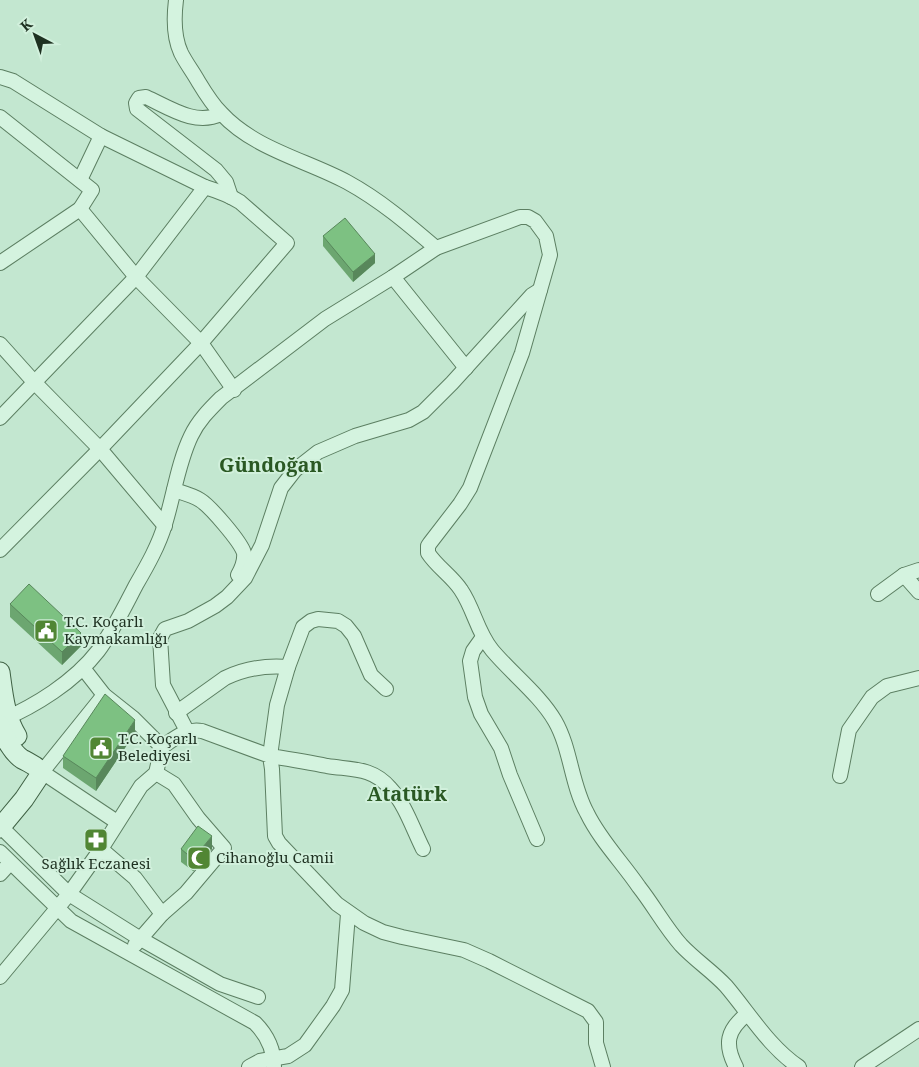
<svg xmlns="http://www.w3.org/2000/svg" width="919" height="1067" font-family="'Noto Serif',serif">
<rect width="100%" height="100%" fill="#c3e7d0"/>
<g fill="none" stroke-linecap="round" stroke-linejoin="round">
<!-- minor casing -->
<g stroke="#5c7f62" stroke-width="16">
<g id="minor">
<path d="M176,0C174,16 174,38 181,53C185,61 190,68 195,76C203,89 210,102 221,113C254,149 306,160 347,182C380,200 408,224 436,248"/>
<path d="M0,77L13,81L101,136L205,187C218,191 229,195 240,202L287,243L201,343L100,449L0,550"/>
<path d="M221,114C195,126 170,108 146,97L139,98L136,103L137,109L216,170L226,182L231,197"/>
<polyline points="0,117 92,190 80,209 0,263"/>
<polyline points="80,180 101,136"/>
<polyline points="80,209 136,277 201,343 234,390"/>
<polyline points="393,277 466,368"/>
<polyline points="0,344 35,383 100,449 165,526"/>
<polyline points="0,418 136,277 205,187"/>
<path d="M174,490C183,493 192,495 200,500C210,506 241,542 244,553C245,561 242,568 238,575"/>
<polyline points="904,575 919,592"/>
<polyline points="878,594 904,575 919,570"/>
<polyline points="483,637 473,651 470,661 475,697 481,714 501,748 510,775 537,839"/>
<polyline points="83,668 104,695 133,718 162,747"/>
<path d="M386,689L371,675L354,636L346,626L338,621L318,619L311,621L303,627L288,667L277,705L270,756C289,759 308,762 327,766C352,770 372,767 390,788C405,804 413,829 423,849"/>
<polyline points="104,695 42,772 117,822"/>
<path d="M176,713L225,678C246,668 265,665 288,667"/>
<path d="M0,721C35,706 74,682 98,651C113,631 124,608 136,585C147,566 159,545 165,524C174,495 178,463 191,436C198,421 209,410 221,398L325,319L393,277L436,248L520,217H528L535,221L546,236L550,255L522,353L470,488L460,504L430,543L428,546V553C437,567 452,576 461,590C474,609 477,632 492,650C511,673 540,695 555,721C571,749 571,784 587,813C600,840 622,862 639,887C654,906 665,927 681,945C695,960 712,971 726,986C749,1013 769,1047 799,1067"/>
<polyline points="187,731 163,685 160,638 165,629 188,621 215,606 227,597 245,578 262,545 281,488 295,470 318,452 355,436 409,420 423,412 452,383 532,295 540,290"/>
<polyline points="840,776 849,730 872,697 887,686 919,678"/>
<polyline points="0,826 69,894 139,938 220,984 258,997"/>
<polyline points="101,849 135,878 162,914"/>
<path d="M0,852L71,921L255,1023C267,1035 274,1049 274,1067"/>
<polyline points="0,874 10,863"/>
<polyline points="135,945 162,914 186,893 224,848 198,818 174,784 156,773"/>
<path d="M0,977L69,894L101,849L141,786L156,773L162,747C175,738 186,728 202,731L270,756L272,769L275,836L279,843L337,904L364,923L383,932L402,937L464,950L489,961L588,1011L596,1022V1043L603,1067"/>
<polyline points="249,1067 260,1061 288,1056 305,1045 333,1006 342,990 348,914"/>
<path d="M736,1067C724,1044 727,1030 747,1014"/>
<polyline points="862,1067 919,1029"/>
</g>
</g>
<!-- secondary casing -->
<g stroke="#3f6144" stroke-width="21">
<g id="secondary">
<path d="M0,672C3,694 5,717 17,736"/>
<path d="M0,725C4,737 12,752 22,759C31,764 34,764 42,772L24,799L0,828"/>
</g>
</g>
<!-- minor -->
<use href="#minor" stroke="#d4f3df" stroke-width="14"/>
<!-- secondary -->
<use href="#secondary" stroke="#d4f3df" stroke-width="19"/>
</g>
<!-- wall -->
<g fill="#6ca670">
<polygon points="323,236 375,263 353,282 323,246"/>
<polygon points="10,604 81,646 62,665 10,617"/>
<polygon points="135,733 96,791 63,768 63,756"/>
<polygon points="181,849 212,849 193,871 181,862"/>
</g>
<!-- shaded-wall -->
<g fill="#58875b">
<polygon points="375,254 375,263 353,282 353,272"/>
<polygon points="81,633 81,646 62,665 62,652"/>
<polygon points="135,720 135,733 96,791 96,778"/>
<polygon points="212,836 212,849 193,871 193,859"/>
</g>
<!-- building -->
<g fill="#7dc182" stroke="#58875b">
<polygon points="345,218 375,254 353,272 323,236"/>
<polygon points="29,584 81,633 62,652 10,604"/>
<polygon points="105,694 135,720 96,778 63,756"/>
<polygon points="198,826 212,836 193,859 181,849"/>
</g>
<!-- icons -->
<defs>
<g id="civic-square" transform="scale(1.25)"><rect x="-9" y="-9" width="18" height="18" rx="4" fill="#518634" stroke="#d1f0dc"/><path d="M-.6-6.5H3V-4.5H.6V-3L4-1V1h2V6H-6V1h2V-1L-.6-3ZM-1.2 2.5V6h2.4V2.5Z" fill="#fff"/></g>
<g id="pharmacy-square" transform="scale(1.25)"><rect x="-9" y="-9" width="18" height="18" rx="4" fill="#518634" stroke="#d1f0dc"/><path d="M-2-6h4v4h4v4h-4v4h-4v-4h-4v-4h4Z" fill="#fff"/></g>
<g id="mosque-square" transform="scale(1.25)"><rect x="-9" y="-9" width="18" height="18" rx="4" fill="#518634" stroke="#d1f0dc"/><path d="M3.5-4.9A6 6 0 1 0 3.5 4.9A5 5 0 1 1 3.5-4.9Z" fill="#fff"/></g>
</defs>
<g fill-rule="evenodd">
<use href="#civic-square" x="46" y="631"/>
<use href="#civic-square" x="101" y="748"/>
<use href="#pharmacy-square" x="96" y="840"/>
<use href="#mosque-square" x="199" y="858"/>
</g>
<g text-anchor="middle" stroke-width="4" stroke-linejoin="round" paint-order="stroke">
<!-- poi labels -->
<g font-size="15" fill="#1e3121" stroke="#d1f0dc" text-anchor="start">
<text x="64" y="627">T.C. Koçarlı<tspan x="64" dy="17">Kaymakamlığı</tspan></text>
<text x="118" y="744">T.C. Koçarlı<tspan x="118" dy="17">Belediyesi</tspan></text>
<text x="216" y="863">Cihanoğlu Camii</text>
<text x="96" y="869" text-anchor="middle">Sağlık Eczanesi</text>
</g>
<!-- district labels -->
<g font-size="20" font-weight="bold" fill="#2a5823" stroke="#d1f0dc">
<text x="271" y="472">Gündoğan</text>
<text x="407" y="801">Atatürk</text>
</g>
</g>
<!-- north arrow -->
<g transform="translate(35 35) rotate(319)" stroke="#d1f0dc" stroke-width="4" paint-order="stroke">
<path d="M0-4L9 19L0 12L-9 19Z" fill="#1e3121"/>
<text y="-8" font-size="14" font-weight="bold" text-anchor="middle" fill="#1e3121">K</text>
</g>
</svg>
